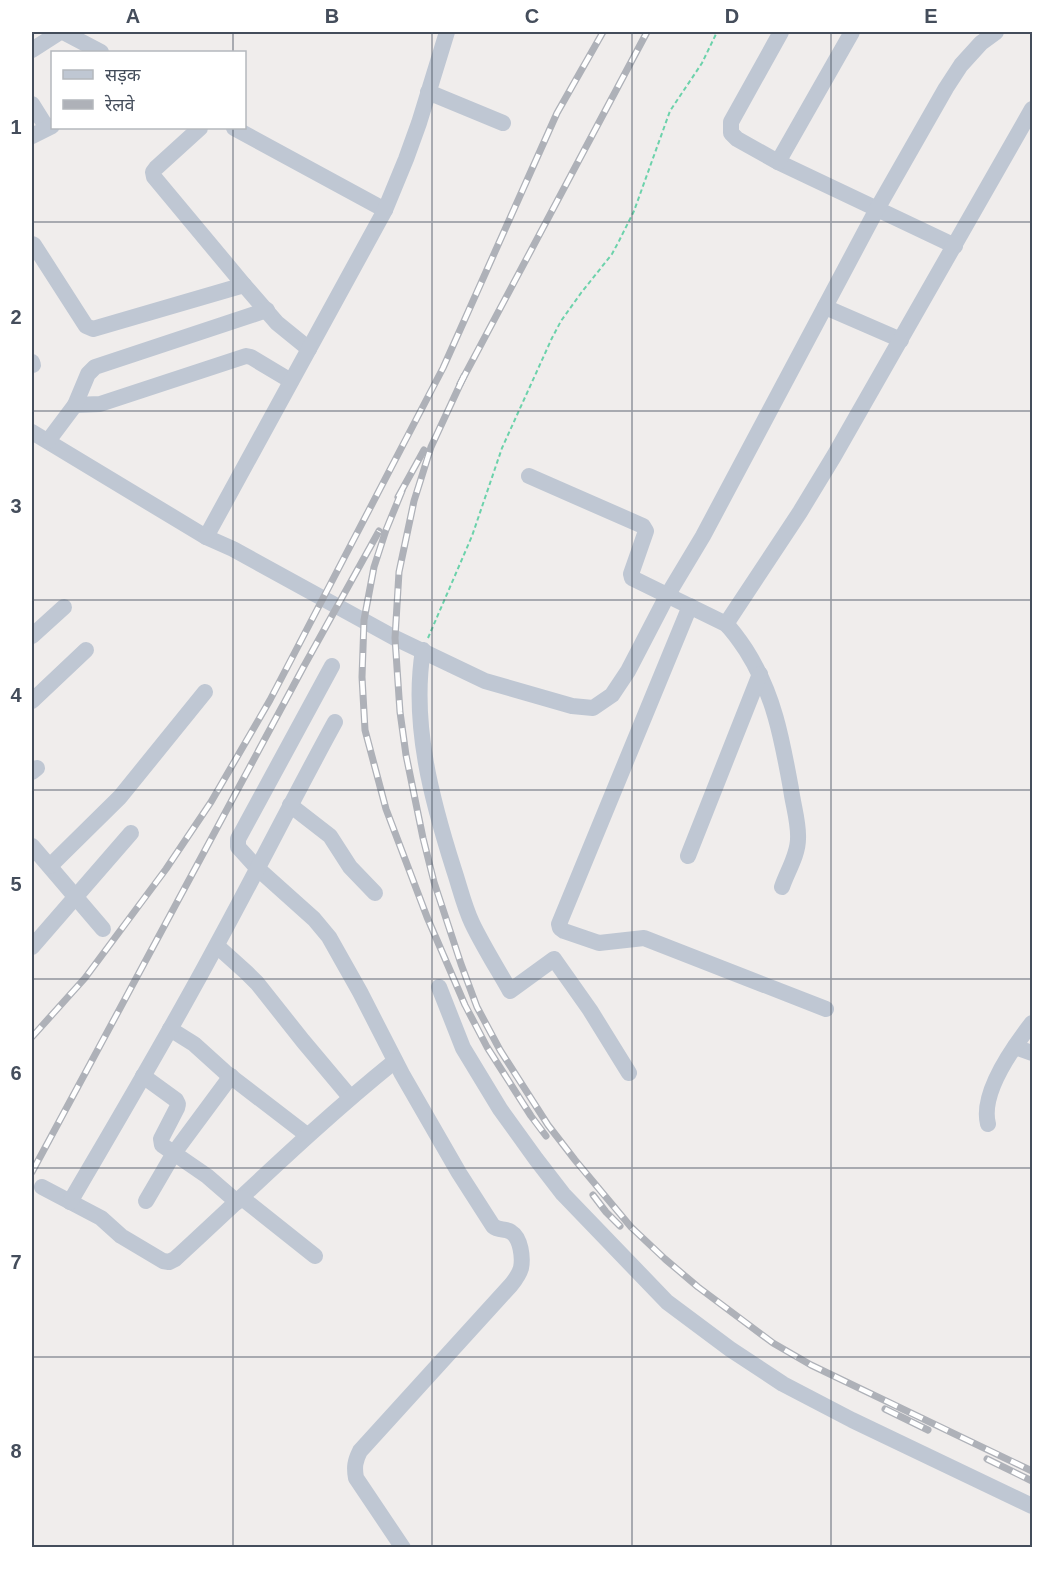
<svg xmlns="http://www.w3.org/2000/svg" width="1064" height="1579" font-family="Helvetica,'Noto Sans Devanagari',sans-serif">
<rect width="100%" height="100%" fill="#f0edec"/>
<g fill="none" stroke-linecap="round" stroke-linejoin="round">
<!-- path -->
<polyline stroke="#6cd2ab" stroke-width="2" stroke-dasharray="4.5 3" stroke-linecap="butt" points="428,638 472,536 502,448 552,338 561,321 581,293 612,254 619,241 634,211 670,111 702,63 717,32"/>
<!-- minor -->
<g stroke="#bfc7d3" stroke-width="16">
<polyline points="63,32 101,52"/>
<polyline points="781,32 731,122 731,133 737,139 778,162 955,246"/>
<polyline points="32,50 60,32"/>
<polyline points="428,92 503,123"/>
<polyline points="32,104 47,128"/>
<polyline points="200,128 156,168 153,172 154,177 244,285 277,323 309,349"/>
<polyline points="234,128 385,210"/>
<polyline points="32,136 52,126"/>
<polyline points="778,162 852,32"/>
<polyline points="32,244 34,245 86,326 93,329 244,285"/>
<polyline points="825,307 901,340"/>
<polyline points="32,362 33,365"/>
<polyline points="75,405 100,404 246,356 251,357 291,381"/>
<polyline points="32,432 206,537 233,549 395,638 485,681 572,706 593,708 612,695 628,671 667,596 703,536 877,209 946,88 961,65 981,43 996,32"/>
<polyline points="48,441 75,405 88,374 95,367 267,310"/>
<path d="M529,476L643,526L646,531L631,574L632,578L726,624C734,632 740,641 746,650C774,694 782,739 791,789C793,805 799,823 798,839C798,855 787,872 782,887"/>
<polyline points="206,537 385,210 406,159 419,123 447,32"/>
<polyline points="690,606 559,924 560,928 564,931 599,943 644,938 826,1009"/>
<polyline points="726,624 800,512 834,456 1032,109"/>
<polyline points="32,636 64,607"/>
<path d="M423,650C411,724 432,801 454,870C460,888 464,906 472,923C483,946 497,968 510,991L554,959L590,1010L629,1073"/>
<path d="M332,666L243,830L238,839V847L257,868L314,919L329,937L360,992L402,1074L459,1173L493,1226C499,1231 505,1228 511,1232C521,1238 523,1258 521,1268C519,1275 515,1280 511,1285L360,1451C355,1461 354,1467 356,1478L403,1548"/>
<polyline points="32,701 86,650"/>
<polyline points="32,772 37,768"/>
<polyline points="290,805 330,836 350,867 375,893"/>
<polyline points="32,846 103,929"/>
<polyline points="688,856 760,674"/>
<polyline points="50,866 120,797 205,692"/>
<polyline points="217,946 247,973 257,983 303,1041 350,1097"/>
<polyline points="32,947 131,833"/>
<polyline points="439,987 463,1048 500,1109 536,1159 563,1194 667,1302 730,1349 783,1384 852,1420 1032,1506"/>
<polyline points="170,1029 194,1044 225,1072 307,1135"/>
<polyline points="1015,1047 1032,1053"/>
<polyline points="143,1076 176,1100 178,1104 177,1108 161,1139 162,1145 207,1176 237,1202"/>
<path d="M988,1124C980,1093 1014,1046 1032,1023"/>
<path d="M42,1187L101,1218L121,1236L163,1261L169,1262L175,1259C248,1192 318,1123 395,1061"/>
<polyline points="242,1198 315,1256"/>
<polyline points="146,1201 174,1153 231,1076"/>
<path d="M70,1202C119,1118 169,1034 215,948C256,873 294,797 335,722"/>
</g>
<!-- rail casing -->
<g stroke="#aeb1b8" stroke-width="7">
<g id="rail">
<polyline points="464,376 431,447 414,501 399,572 395,638 400,712 406,755 423,838 434,882 461,964 477,1007 500,1050 548,1125 575,1160 631,1227 665,1259 698,1287 773,1343 811,1365 1032,1471"/>
<polyline points="460,384 647,32"/>
<polyline points="402,491 386,530 374,567 364,620 362,677 365,730 386,809 427,917 465,1005 487,1047 531,1116 546,1136"/>
<polyline points="398,497 424,450"/>
<polyline points="32,1037 85,978 166,869 211,802 270,700 443,368 557,113 603,32"/>
<polyline points="32,1172 304,666 379,531"/>
<polyline points="593,1195 606,1212 620,1226"/>
<polyline points="885,1409 928,1430"/>
<polyline points="987,1459 1032,1481"/>
</g>
</g>
<!-- rail -->
<use href="#rail" stroke="#fff" stroke-width="4.5" stroke-dasharray="14" stroke-linecap="butt"/>
</g>
<!-- grid -->
<path fill="none" stroke="#444d5b" stroke-width="1.5" stroke-opacity="0.55" d="M233,32V52M432,32V1548M632,32V1548M831,32V1548M233,128V1548M32,222H1032M32,411H1032M32,600H1032M32,790H1032M32,979H1032M32,1168H1032M32,1357H1032"/>
<!-- border -->
<rect width="1064" height="1579" fill="none" stroke="#ffffff" stroke-width="66"/>
<!-- legend -->
<rect x="51" y="51" width="195" height="78" fill="#ffffff" stroke="#b4b8bd" stroke-width="1.5"/>
<rect x="63" y="70" width="30" height="9" fill="#bfc7d3" stroke="#b4b8bd" stroke-width="1.5"/>
<text x="105" y="81" font-size="18" fill="#444d5b">सड़क</text>
<rect x="63" y="100" width="30" height="9" fill="#aeb1b8" stroke="#b4b8bd" stroke-width="1.5"/>
<text x="105" y="111" font-size="18" fill="#444d5b">रेलवे</text>
<rect x="33" y="33" width="998" height="1513" fill="none" stroke="#444d5b" stroke-width="2"/>
<g font-size="20" text-anchor="middle" font-weight="bold" fill="#444d5b">
<text x="133" y="23">A</text>
<text x="332" y="23">B</text>
<text x="532" y="23">C</text>
<text x="732" y="23">D</text>
<text x="931" y="23">E</text>
<text x="16" y="134">1</text>
<text x="16" y="324">2</text>
<text x="16" y="513">3</text>
<text x="16" y="702">4</text>
<text x="16" y="891">5</text>
<text x="16" y="1080">6</text>
<text x="16" y="1269">7</text>
<text x="16" y="1458">8</text>
</g>
</svg>
